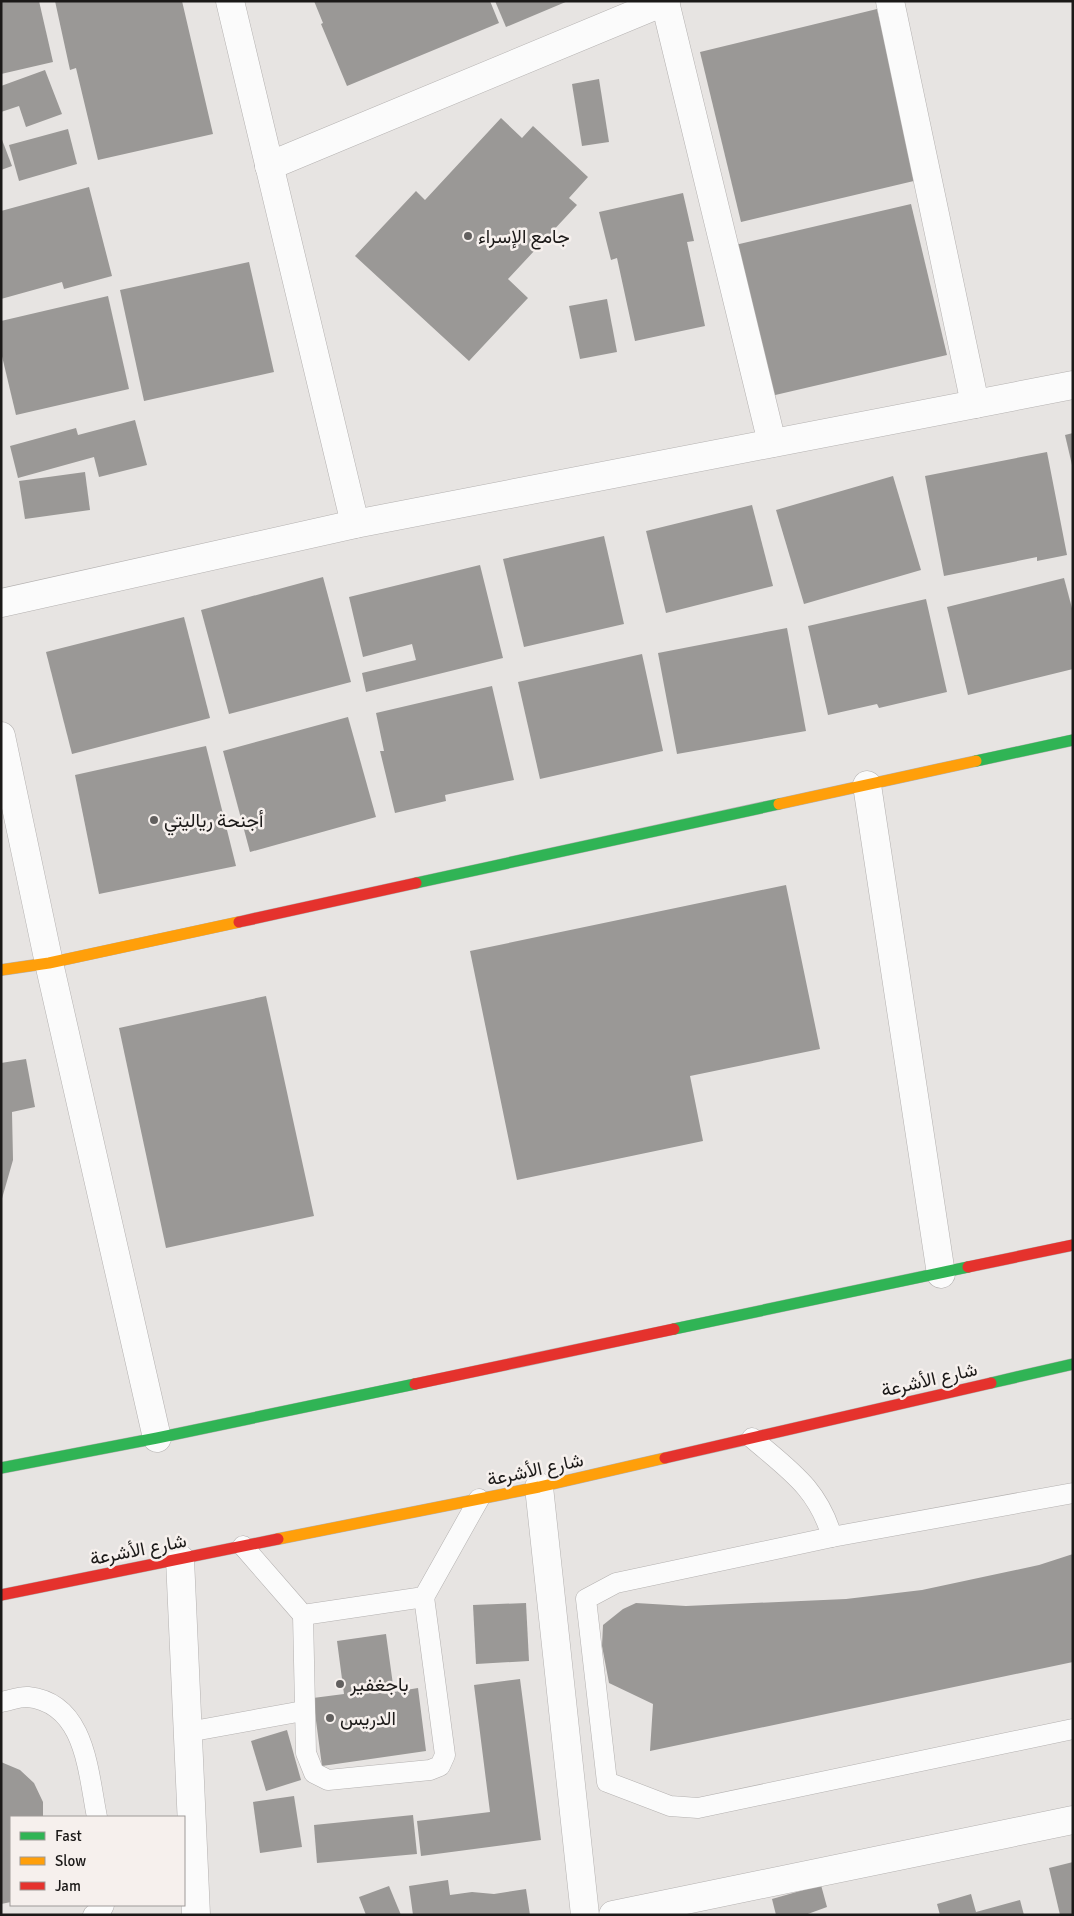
<svg xmlns="http://www.w3.org/2000/svg" width="1074" height="1916" font-family="Signika,Vazirmatn,sans-serif">
<rect width="100%" height="100%" fill="#e7e4e2"/>
<!-- building -->
<g fill="#9a9896">
<polygon points="1,1 39,1 53,62 1,74"/>
<polygon points="55,1 182,1 213,134 98,160 76,68 70,70"/>
<polygon points="314,1 490,1 499,23 347,86 321,24 323,23"/>
<polygon points="495,1 568,1 506,27"/>
<polygon points="877,9 918,180 741,222 700,52"/>
<polygon points="45,70 62,114 26,127 19,106 1,112 1,86"/>
<polygon points="599,79 609,142 582,146 572,84"/>
<polygon points="501,118 522,138 533,126 588,177 569,198 577,205 508,279 528,298 469,361 355,256 416,191 425,200"/>
<polygon points="68,129 77,164 19,181 9,145"/>
<polygon points="1,137 12,166 1,170"/>
<polygon points="89,187 112,276 64,289 62,282 1,299 1,211"/>
<polygon points="683,193 694,241 687,242 705,326 635,341 617,258 611,260 599,212"/>
<polygon points="911,204 947,355 771,396 735,245"/>
<polygon points="249,262 274,372 144,401 120,290"/>
<polygon points="108,296 129,389 16,415 1,352 1,321"/>
<polygon points="607,299 617,352 580,359 569,306"/>
<polygon points="135,420 147,465 99,477 94,457 18,478 10,446 76,428 78,435"/>
<polygon points="1073,433 1073,464 1072,465 1065,435"/>
<polygon points="1047,452 1067,555 1037,561 1037,557 944,576 925,476"/>
<polygon points="85,472 90,510 25,519 19,481"/>
<polygon points="893,476 921,570 804,604 776,510"/>
<polygon points="752,505 773,586 666,613 646,531"/>
<polygon points="604,536 624,624 524,647 503,559"/>
<polygon points="480,565 503,658 366,692 362,673 416,660 412,644 363,657 349,597"/>
<polygon points="323,577 351,682 229,714 201,610"/>
<polygon points="1064,578 1073,612 1073,669 968,695 947,607"/>
<polygon points="926,599 947,692 879,708 877,704 828,715 808,626"/>
<polygon points="184,617 210,718 72,754 46,652"/>
<polygon points="787,628 806,731 677,754 658,653"/>
<polygon points="642,654 663,751 540,779 518,682"/>
<polygon points="492,686 514,780 445,795 446,801 395,813 380,751 384,751 376,713"/>
<polygon points="348,717 376,817 250,852 223,751"/>
<polygon points="206,746 236,866 99,894 75,775"/>
<polygon points="786,885 820,1049 690,1076 703,1141 517,1180 470,951"/>
<polygon points="266,996 314,1216 166,1248 119,1028"/>
<polygon points="26,1059 35,1107 12,1112 13,1160 1,1202 1,1063"/>
<polygon points="1073,1554 1073,1662 650,1751 653,1704 609,1683 602,1646 603,1625 623,1609 636,1603 686,1606 846,1599 922,1590 1039,1565"/>
<polygon points="526,1603 529,1661 476,1664 473,1605"/>
<polygon points="386,1634 394,1692 418,1688 426,1751 322,1766 313,1698 344,1694 337,1641"/>
<polygon points="520,1679 541,1840 421,1856 417,1821 490,1812 474,1685"/>
<polygon points="287,1730 301,1780 266,1791 251,1741"/>
<polygon points="1,1762 20,1770 34,1783 43,1802 43,1817 11,1817 11,1902 1,1904"/>
<polygon points="294,1796 302,1847 260,1853 253,1802"/>
<polygon points="413,1815 417,1854 317,1863 314,1825"/>
<polygon points="1073,1862 1073,1915 1060,1915 1049,1868"/>
<polygon points="448,1880 450,1895 472,1892 494,1894 526,1889 530,1915 413,1915 409,1886"/>
<polygon points="821,1885 827,1907 805,1915 776,1915 772,1899"/>
<polygon points="389,1886 401,1915 366,1915 359,1897"/>
<polygon points="971,1894 976,1912 1020,1900 1024,1915 940,1915 937,1904"/>
</g>
<g fill="none" stroke-linecap="round" stroke-linejoin="round">
<!-- lane casing -->
<g stroke="#b4b1b0" stroke-width="21">
<g id="lane">
<path d="M752,1438C789,1470 818,1488 832,1537"/>
<polyline points="1073,1493 832,1537 616,1583 586,1599 607,1782 670,1806 698,1808 1073,1729"/>
<polyline points="243,1546 303,1615 424,1597 479,1499"/>
<polyline points="303,1615 306,1753 314,1773 328,1780 430,1770 440,1766 445,1755 424,1597"/>
<path d="M1,1702C9,1701 20,1696 28,1697C86,1703 88,1773 97,1817"/>
<polyline points="188,1732 303,1711"/>
<polyline points="93,1915 102,1909 104,1905"/>
</g>
</g>
<!-- street casing -->
<g stroke="#b4b1b0" stroke-width="29">
<g id="street">
<polyline points="230,1 355,524"/>
<polyline points="890,1 975,404"/>
<polyline points="665,2 772,443"/>
<polyline points="269,166 666,1"/>
<polyline points="1,603 355,524 1073,385"/>
<polyline points="1,736 49,963 157,1438"/>
<polyline points="867,785 941,1274"/>
<polyline points="539,1487 585,1915"/>
<polyline points="180,1559 196,1915"/>
<polyline points="613,1915 1073,1820"/>
</g>
</g>
<!-- fast casing -->
<g stroke="#b4b1b0" stroke-width="12">
<g id="fast">
<polyline points="976,761 1073,740"/>
<polyline points="416,883 779,804"/>
<polyline points="674,1329 968,1267"/>
<polyline points="991,1383 1073,1364"/>
<polyline points="1,1468 157,1438 415,1384"/>
</g>
</g>
<!-- slow casing -->
<g stroke="#b4b1b0" stroke-width="12">
<g id="slow">
<polyline points="779,804 976,761"/>
<polyline points="1,970 49,963 239,922"/>
<polyline points="278,1539 539,1487 665,1458"/>
</g>
</g>
<!-- jam casing -->
<g stroke="#b4b1b0" stroke-width="12">
<g id="jam">
<polyline points="239,922 416,883"/>
<polyline points="968,1267 1073,1245"/>
<polyline points="415,1384 674,1329"/>
<polyline points="665,1458 991,1383"/>
<polyline points="1,1595 278,1539"/>
</g>
</g>
<!-- lane -->
<use href="#lane" stroke="#fbfbfb" stroke-width="20"/>
<!-- street -->
<use href="#street" stroke="#fbfbfb" stroke-width="28"/>
<!-- fast -->
<use href="#fast" stroke="#30b455" stroke-width="11"/>
<!-- slow -->
<use href="#slow" stroke="#ff9f0a" stroke-width="11"/>
<!-- jam -->
<use href="#jam" stroke="#e5322d" stroke-width="11"/>
</g>
<!-- markers -->
<g fill="#62605f" stroke="#f6f0ed" stroke-width="2">
<circle cx="468" cy="236" r="5"/>
<circle cx="154" cy="820" r="5"/>
<circle cx="340" cy="1684" r="5"/>
<circle cx="330" cy="1718" r="5"/>
</g>
<g text-anchor="middle" stroke-width="5" stroke-linejoin="round" paint-order="stroke">
<!-- poi labels -->
<g font-size="19" fill="#1b1918" stroke="#f6f0ed" text-anchor="start">
<text x="478" y="243">جامع الإسراء</text>
<text x="164" y="827">أجنحة رياليتي</text>
<text x="350" y="1691">باجغفير</text>
<text x="340" y="1725">الدريس</text>
</g>
<!-- street labels -->
<g font-size="19" fill="#1b1918" stroke="#f6f0ed">
<text transform="translate(929 1379) rotate(-13)" y="7">شارع الأشرعة</text>
<text transform="translate(535 1469) rotate(-12)" y="7">شارع الأشرعة</text>
<text transform="translate(138 1549) rotate(-11)" y="7">شارع الأشرعة</text>
</g>
</g>
<!-- border -->
<rect width="1074" height="1916" fill="none" stroke="#1b1918" stroke-width="5"/>
<!-- legend -->
<rect x="10" y="1816" width="175" height="90" fill="#f6f0ed" stroke="#9e9a98"/>
<rect x="20" y="1832" width="25" height="8" fill="#30b455" stroke="#9e9a98"/>
<text x="55" y="1841" font-size="15" fill="#1b1918">Fast</text>
<rect x="20" y="1857" width="25" height="8" fill="#ff9f0a" stroke="#9e9a98"/>
<text x="55" y="1866" font-size="15" fill="#1b1918">Slow</text>
<rect x="20" y="1882" width="25" height="8" fill="#e5322d" stroke="#9e9a98"/>
<text x="55" y="1891" font-size="15" fill="#1b1918">Jam</text>
</svg>
